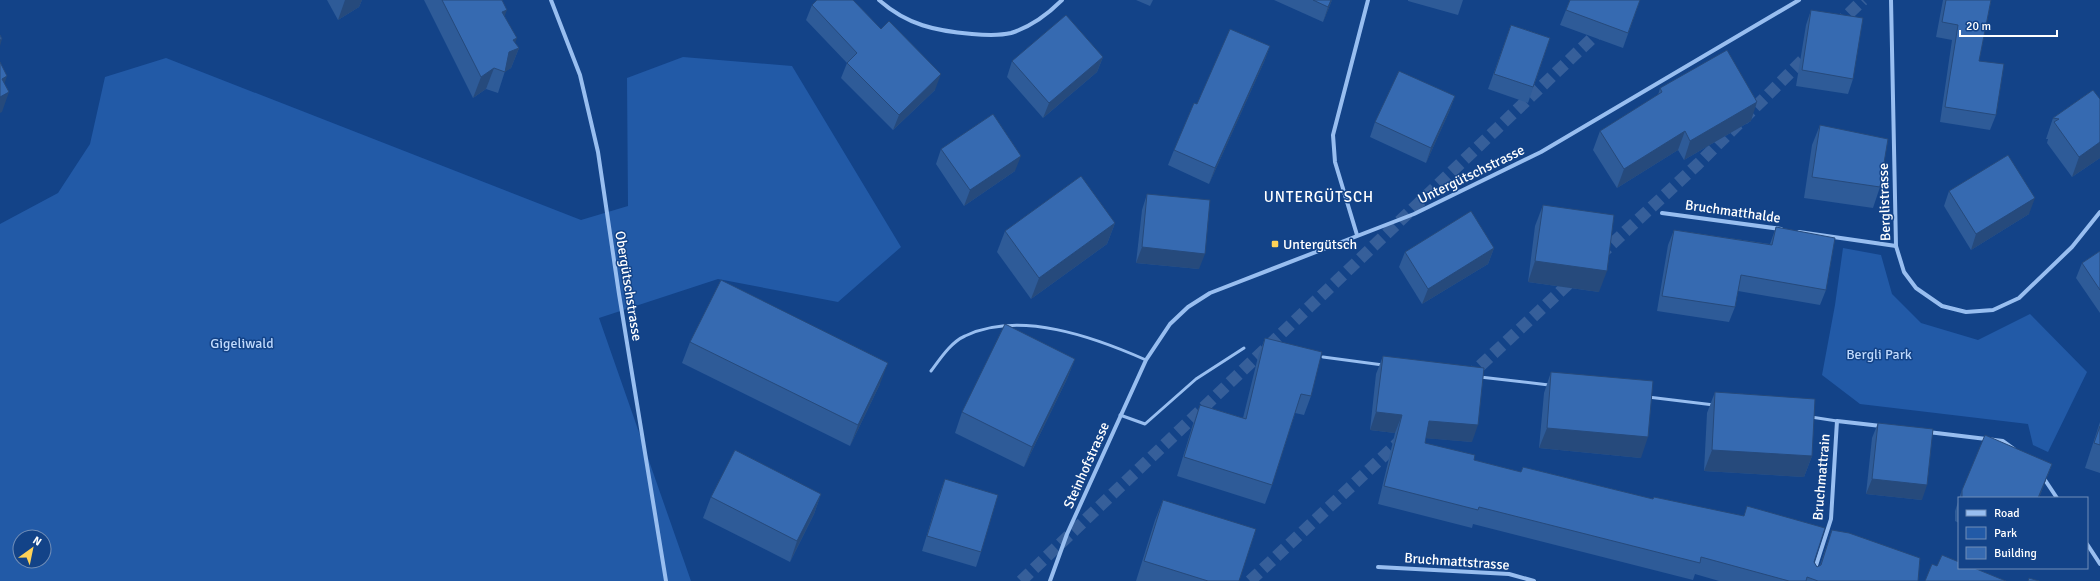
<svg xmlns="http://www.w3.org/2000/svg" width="2100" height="581" font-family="Signika,sans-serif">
<rect width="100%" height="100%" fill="#134388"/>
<!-- green -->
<g fill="#225aa7" fill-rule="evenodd">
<path d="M683,57L792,66L901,247L838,302L718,279L599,318L691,581H0V224L58,193L90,144L105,77L166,58L581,220L628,206L627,78ZM20,537H44V561H20Z"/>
<polygon points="1843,248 1881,255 1892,294 1921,323 1978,340 2030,314 2087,372 2048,452 2033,445 2028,424 1860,404 1822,375 1835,305"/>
</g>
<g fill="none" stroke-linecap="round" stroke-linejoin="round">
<!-- highway-tunnel -->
<g stroke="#365f9a" stroke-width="12" stroke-dasharray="12 6" stroke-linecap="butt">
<polyline points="1836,26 1863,0"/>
<polyline points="1599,256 1698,164 1811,52"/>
<polyline points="1467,378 1577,276"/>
<polyline points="1021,581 1604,27"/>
<polyline points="1250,581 1404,437"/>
</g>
<!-- lane -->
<g stroke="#98bef0" stroke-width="3">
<polyline points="1323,357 1383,365"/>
<path d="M931,371C940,359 951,342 965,336C1020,310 1094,337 1146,360"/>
<polyline points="1480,377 1549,385"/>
<polyline points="1648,397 1714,405"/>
<polyline points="1120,415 1145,424 1196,379 1244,348"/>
<polyline points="1811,417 1837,421"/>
</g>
<!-- street -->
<g stroke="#98bef0" stroke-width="4">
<polyline points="551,0 580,75 598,152 619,294 666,581"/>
<path d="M879,0C907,25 936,31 972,34C984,35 999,36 1011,33C1030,27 1048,14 1062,0"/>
<polyline points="1891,0 1896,246 1904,272 1916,288 1942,306 1966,312 1993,310 2019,298 2072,247 2100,212"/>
<polyline points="1662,213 1781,229"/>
<polyline points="1799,232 1896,246"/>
<polyline points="1357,235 1335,162 1333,135 1368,0"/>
<polyline points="1928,432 2003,441 2014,449"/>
<polyline points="2043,477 2057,498"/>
<polyline points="2087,544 2100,564"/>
<polyline points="1378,567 1509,574 1534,581"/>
<polyline points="1050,581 1067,534 1146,360 1170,324 1188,307 1210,293 1414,214 1541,152 1799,0"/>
<polyline points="1811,581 1831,519 1837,421 1881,426"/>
</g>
</g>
<!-- wall -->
<g fill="#2e5b98">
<polygon points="327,0 362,0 359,7 338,20"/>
<polygon points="424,0 502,0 504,16 515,43 519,48 511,68 505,71 498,93 486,89 473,98"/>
<polygon points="1136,0 1153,0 1150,6"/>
<polygon points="1274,0 1332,0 1323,22"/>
<polygon points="1408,0 1463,0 1458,15 1408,1"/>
<polygon points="1570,0 1640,0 1623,48 1560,25"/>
<polygon points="1943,0 1991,0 1979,61 1996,115 1990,130 1940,122 1952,40 1936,37"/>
<polygon points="812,5 881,29 935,90 893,130 841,78 847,63 806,20"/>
<polygon points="1811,10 1853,79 1848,94 1796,86 1806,25"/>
<polygon points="1511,25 1550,38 1528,103 1488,89"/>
<polygon points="1270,46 1264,62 1209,184 1168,165 1174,150 1197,104"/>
<polygon points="1103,57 1097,72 1043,118 1007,77 1012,61"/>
<polygon points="1660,88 1751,121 1684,160 1678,150 1617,188 1593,150 1600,131 1658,95"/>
<polygon points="2093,90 2100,158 2072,177 2047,143 2048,139 2046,139 2053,118"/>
<polygon points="1455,96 1449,112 1426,163 1370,137 1375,122"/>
<polygon points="1820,125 1880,187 1873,208 1804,198 1812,145"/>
<polygon points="941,149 1015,171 964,206 936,164"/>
<polygon points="1949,191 2029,214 1971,250 1944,206"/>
<polygon points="1147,194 1199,269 1136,263 1142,210"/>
<polygon points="1543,205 1599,292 1528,282 1535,226"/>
<polygon points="1115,223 1107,244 1031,299 997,252 1005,231"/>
<polygon points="1776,227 1826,290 1820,305 1738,291 1735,307 1729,322 1657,311 1668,245 1674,230 1770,244"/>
<polygon points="1494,248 1488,264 1422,304 1399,267 1405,252"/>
<polygon points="2100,251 2100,313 2076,278 2082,263"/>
<polygon points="1265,338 1311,396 1304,415 1295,413 1272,485 1265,504 1177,476 1193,424 1200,405 1243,418 1258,357"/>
<polygon points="690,342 880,384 850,446 682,363"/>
<polygon points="1383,356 1472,442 1426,438 1425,443 1474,460 1521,472 1523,467 1653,499 1744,516 1747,506 1814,562 1817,567 1820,565 1832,530 1918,581 1719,581 1695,574 1693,580 1473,524 1472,528 1378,504 1395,433 1370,430 1376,374"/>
<polygon points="1075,359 1067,379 1024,467 955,433 962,412"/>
<polygon points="1551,372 1641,458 1539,448 1544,393"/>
<polygon points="1715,392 1812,456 1804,477 1704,471 1707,413"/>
<polygon points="2100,422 2100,473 2085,468"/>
<polygon points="1878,423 1922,500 1866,494 1872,438"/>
<polygon points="2052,464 2039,498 1959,498 1962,490"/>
<polygon points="945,479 981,552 976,567 922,551 939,495"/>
<polygon points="821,494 814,514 790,562 703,518 711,497"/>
<polygon points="1959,499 1959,523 1955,521 1955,511"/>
<polygon points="1163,500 1239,581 1136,581 1155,520"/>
</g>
<!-- shaded-wall -->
<g fill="#264a7c">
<polygon points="345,0 362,0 359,7 338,20"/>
<polygon points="1331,0 1332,0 1323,22 1328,7"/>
<polygon points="507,10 499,30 502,12"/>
<polygon points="517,38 512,51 519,48 511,68 505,72 503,71 513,40"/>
<polygon points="2,39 0,46 0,40"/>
<polygon points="1270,46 1264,62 1209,184 1215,168"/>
<polygon points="1103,57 1097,72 1043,118 1049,103"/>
<polygon points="494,68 486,89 473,98 481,77"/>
<polygon points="941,74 935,90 893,130 899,115"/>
<polygon points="7,76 0,97 9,92 2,112 0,113 0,85 2,79"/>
<polygon points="1455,96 1449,112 1426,163 1431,148"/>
<polygon points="1757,102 1751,121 1684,160 1690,141"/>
<polygon points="1685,131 1678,150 1617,188 1624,169"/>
<polygon points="2100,142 2100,158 2072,177 2079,157"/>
<polygon points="1021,156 1015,171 964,206 970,190"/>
<polygon points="2035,198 2029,214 1971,250 1976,234"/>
<polygon points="1115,223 1107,244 1031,299 1039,278"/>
<polygon points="1142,247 1205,254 1199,269 1136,263"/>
<polygon points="1494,248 1488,264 1422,304 1428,289"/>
<polygon points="1535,261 1607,271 1599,292 1528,282"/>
<polygon points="1075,359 1067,379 1024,467 1032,447"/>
<polygon points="888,363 880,384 850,446 858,425"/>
<polygon points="1376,412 1402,415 1395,433 1370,430"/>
<polygon points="1429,421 1478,425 1472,442 1423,438"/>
<polygon points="1547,428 1648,437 1641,458 1539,448"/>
<polygon points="1712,450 1812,456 1804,477 1704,471"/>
<polygon points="2052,464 2039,498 2038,498"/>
<polygon points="1872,479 1927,485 1922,500 1866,494"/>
<polygon points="821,494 814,514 790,562 797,541"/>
</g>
<!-- building -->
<g fill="#366ab1" stroke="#264a7c">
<polygon points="442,0 502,0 507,10 502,12 517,38 513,40 519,48 509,52 505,72 494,68 481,77"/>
<polygon points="817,0 853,0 881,29 889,21 941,74 899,115 847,63 857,53 812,5"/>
<polygon points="1313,0 1331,0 1328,7"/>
<polygon points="1570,0 1640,0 1628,33 1566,10"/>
<polygon points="1946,0 1991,0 1979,61 2004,64 1996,115 1945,107 1958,25 1942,22"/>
<polygon points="1811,10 1863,18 1853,79 1802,70"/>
<polygon points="1066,15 1103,57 1049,103 1012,61"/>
<polygon points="1511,25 1550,38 1533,87 1494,74"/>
<polygon points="1230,29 1270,46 1215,168 1174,150 1194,103 1197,104"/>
<polygon points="0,35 2,39 0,40"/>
<polygon points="1727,50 1757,102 1690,141 1685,131 1624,169 1600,131 1662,92 1660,88"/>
<polygon points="0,62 7,76 2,79 9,92 0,97"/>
<polygon points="1399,71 1455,96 1431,148 1375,122"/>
<polygon points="2093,90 2100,99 2100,142 2079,157 2054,122 2059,119 2053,118"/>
<polygon points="993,114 1021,156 970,190 941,149"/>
<polygon points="1820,125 1888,139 1880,187 1812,177"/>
<polygon points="2008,155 2035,198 1976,234 1949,191"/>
<polygon points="1081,176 1115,223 1039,278 1005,231"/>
<polygon points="1147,194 1210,200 1205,254 1142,247"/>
<polygon points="1543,205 1614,215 1607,271 1535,261"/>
<polygon points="1471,211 1494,248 1428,289 1405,252"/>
<polygon points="1776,227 1835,238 1826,290 1741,275 1735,307 1662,296 1674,230 1772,245"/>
<polygon points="2100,251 2100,290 2082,263"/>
<polygon points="721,280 888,363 858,425 690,342"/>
<polygon points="1005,324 1075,359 1032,447 962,412"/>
<polygon points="1265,338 1322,352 1311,396 1301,394 1272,485 1184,457 1200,405 1246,419"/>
<polygon points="1383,356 1484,368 1478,425 1429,421 1425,443 1475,455 1474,460 1521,472 1523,467 1653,499 1654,497 1744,516 1747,506 1825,528 1814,562 1817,567 1821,565 1832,530 1849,533 1920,558 1918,581 1818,581 1807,577 1806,581 1789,581 1701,557 1700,563 1479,507 1478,510 1384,486 1402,415 1376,412"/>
<polygon points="1551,372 1653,381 1648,437 1547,428"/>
<polygon points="1715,392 1815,399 1812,456 1712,450"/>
<polygon points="1878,423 1933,429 1927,485 1872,479"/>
<polygon points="2100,426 2100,445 2094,443"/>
<polygon points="1985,435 2052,464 2038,498 1962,498 1962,490"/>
<polygon points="735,450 821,494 797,541 711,497"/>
<polygon points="945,479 998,495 981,552 927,536"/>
<polygon points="1163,500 1256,529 1239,581 1208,581 1144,561"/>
<polygon points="1942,555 1959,562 1959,568 1974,568 2006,581 1925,581 1932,564 1937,566"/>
<polygon points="2029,578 2039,581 2028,581"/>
</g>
<!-- markers -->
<rect fill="#ffd257" stroke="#134388" stroke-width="1.5" x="1271" y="240" width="8" height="8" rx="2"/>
<g text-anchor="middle" stroke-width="3" stroke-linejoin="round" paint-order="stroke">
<!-- street labels -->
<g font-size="14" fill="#fff" stroke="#134388">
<text transform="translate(1471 174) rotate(-26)" y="5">Untergütschstrasse</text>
<text transform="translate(1884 202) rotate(-92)" y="5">Berglistrasse</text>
<text transform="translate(1733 211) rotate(8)" y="5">Bruchmatthalde</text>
<text transform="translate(629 286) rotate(81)" y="5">Obergütschstrasse</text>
<text transform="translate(1086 465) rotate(-66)" y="5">Steinhofstrasse</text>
<text transform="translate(1821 477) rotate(-85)" y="5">Bruchmattrain</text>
<text transform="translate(1457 561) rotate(4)" y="5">Bruchmattstrasse</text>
</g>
<!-- poi labels -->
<g font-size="14" fill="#fff" stroke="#134388" text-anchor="start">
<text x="1283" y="249">Untergütsch</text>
</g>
<!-- park labels -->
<g font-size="14" fill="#bfd9fc" stroke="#134388">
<text x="242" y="348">Gigeliwald</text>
<text x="1879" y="359">Bergli Park</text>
</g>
<!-- neighbourhood labels -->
<g font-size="15" letter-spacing="1" fill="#fff" stroke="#134388">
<text x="1319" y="202">UNTERGÜTSCH</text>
</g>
</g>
<!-- legend -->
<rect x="1958" y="497" width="130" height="72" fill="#134388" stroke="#718eb8"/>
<rect x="1966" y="510" width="20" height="6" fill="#98bef0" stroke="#718eb8"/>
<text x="1994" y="517" font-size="12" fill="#ffffff">Road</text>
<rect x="1966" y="527" width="20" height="12" fill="#225aa7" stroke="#718eb8"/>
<text x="1994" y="537" font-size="12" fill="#ffffff">Park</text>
<rect x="1966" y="547" width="20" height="12" fill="#366ab1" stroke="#718eb8"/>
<text x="1994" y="557" font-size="12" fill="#ffffff">Building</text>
<!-- north arrow -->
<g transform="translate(32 549) rotate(33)"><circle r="19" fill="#134388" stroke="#718eb8"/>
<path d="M0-3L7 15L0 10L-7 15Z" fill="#ffd257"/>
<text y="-6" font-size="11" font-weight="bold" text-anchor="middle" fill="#ffffff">N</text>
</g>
<!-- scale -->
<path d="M1960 30v6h97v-6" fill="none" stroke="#ffffff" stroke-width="2"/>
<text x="1966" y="30" font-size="12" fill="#ffffff" stroke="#134388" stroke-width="3" paint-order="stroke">20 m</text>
</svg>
